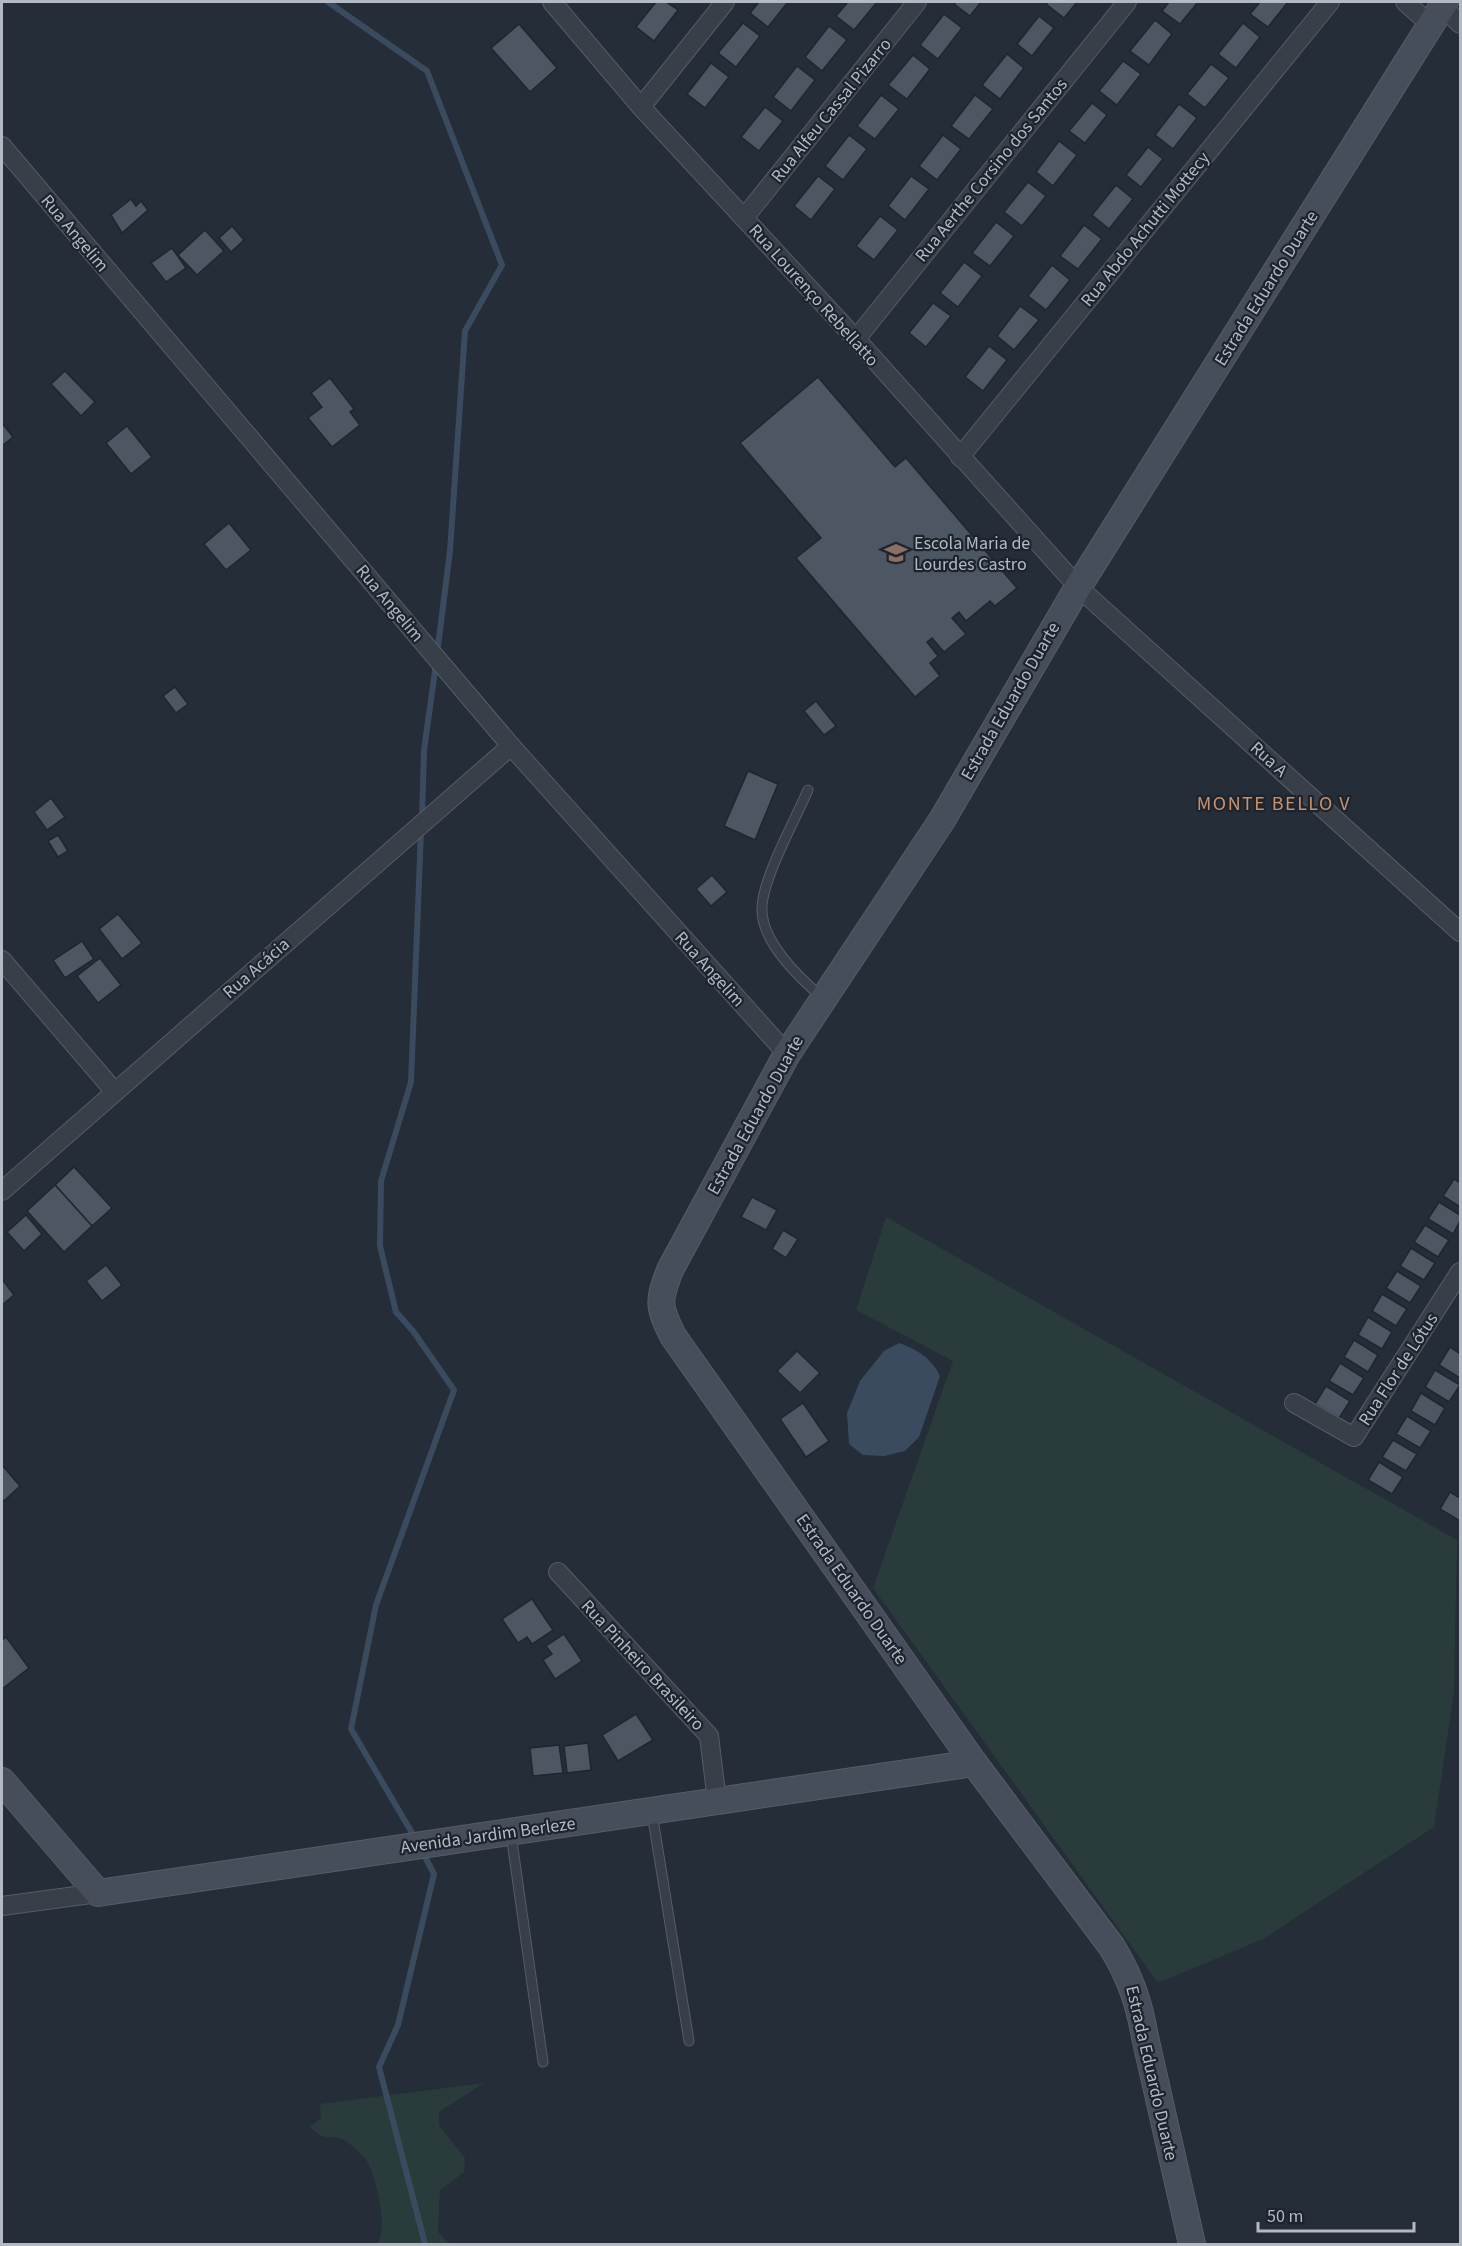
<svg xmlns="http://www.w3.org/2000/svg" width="1462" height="2246" font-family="'Source Sans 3',sans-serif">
<rect width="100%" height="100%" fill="#242d38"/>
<!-- green -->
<g fill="#293b3b">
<polygon points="886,1217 1457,1540 1454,1692 1434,1827 1263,1939 1158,1983 873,1588 953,1361 856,1310"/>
<path d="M484,2083L439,2112V2125L465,2158L464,2172L440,2190L438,2232L450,2244H377C389,2229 376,2174 365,2158C360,2153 353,2146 347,2142C335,2132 326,2145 310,2127L321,2118L320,2104Z"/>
</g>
<!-- water -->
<path fill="#3b4b5f" d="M899,1343C918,1350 931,1358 940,1376L919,1437L905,1451L884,1456L863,1455L849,1444L847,1413L860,1381L884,1351Z"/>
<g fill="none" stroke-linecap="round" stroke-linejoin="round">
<!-- stream -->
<g stroke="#3b4b5f" stroke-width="6">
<polyline points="328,2 427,71 502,265 465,331 450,551 437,654"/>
<polyline points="422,818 424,750 436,664"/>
<polyline points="415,1838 351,1729 376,1605 454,1390 413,1331 396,1312 380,1246 381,1181 411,1082 421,831"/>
<polyline points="423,1853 434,1874 398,2025 379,2067 425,2244"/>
</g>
</g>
<!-- building -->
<g fill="#4d5763" stroke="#1f262f" stroke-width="1.5">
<polygon points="656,2 666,2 678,10 654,41 636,27"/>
<polygon points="759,2 788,2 768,27 750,13"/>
<polygon points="848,2 877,2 854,30 836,16"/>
<polygon points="956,2 981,2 970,16 954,4"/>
<polygon points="1048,2 1077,2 1064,18 1046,4"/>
<polygon points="1169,2 1198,2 1180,24 1162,11"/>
<polygon points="1260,2 1288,2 1268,27 1250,14"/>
<polygon points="944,14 962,28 938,59 920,45"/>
<polygon points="1039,16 1054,28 1032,56 1017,44"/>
<polygon points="1155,20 1172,34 1149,65 1130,51"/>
<polygon points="743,23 760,36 736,67 718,53"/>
<polygon points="1243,23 1260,37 1236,68 1218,54"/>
<polygon points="519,24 557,68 530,92 491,48"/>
<polygon points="829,26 847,40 822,71 805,57"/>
<polygon points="1007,54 1024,68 1000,99 982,85"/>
<polygon points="913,55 930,69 907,99 888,85"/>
<polygon points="1123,61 1141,74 1117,105 1099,91"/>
<polygon points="711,63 729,77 705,108 687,94"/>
<polygon points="1211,64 1229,78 1205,108 1187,94"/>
<polygon points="797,66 815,80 791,111 773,97"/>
<polygon points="881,95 899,109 875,139 857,126"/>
<polygon points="975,95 993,109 969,139 951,126"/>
<polygon points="1092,103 1107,115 1085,143 1069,131"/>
<polygon points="1179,104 1197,118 1173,149 1155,135"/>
<polygon points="765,107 783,121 759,151 741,137"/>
<polygon points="849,135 867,149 843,180 825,166"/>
<polygon points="943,135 961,149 937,180 919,166"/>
<polygon points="1059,141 1077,155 1053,186 1036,172"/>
<polygon points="1148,147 1163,159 1141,187 1126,175"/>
<polygon points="818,176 835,189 811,220 794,206"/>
<polygon points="911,176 929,189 905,220 888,206"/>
<polygon points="1028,182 1046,196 1022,226 1004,212"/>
<polygon points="1116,185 1133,199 1109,229 1092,215"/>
<polygon points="131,199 136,206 141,201 148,210 122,233 111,215"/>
<polygon points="880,216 898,230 874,260 856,246"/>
<polygon points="996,222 1014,236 990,266 972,253"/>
<polygon points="1084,225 1102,239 1078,269 1060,256"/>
<polygon points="232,226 244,240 231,252 219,238"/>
<polygon points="205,230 224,251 197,275 178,255"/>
<polygon points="172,248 186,268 166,282 151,263"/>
<polygon points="964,262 982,276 958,307 940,293"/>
<polygon points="1052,265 1070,280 1046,310 1028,296"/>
<polygon points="933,303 951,316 926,347 909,333"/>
<polygon points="1020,306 1039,320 1014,350 997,336"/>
<polygon points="989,346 1007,360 983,391 965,377"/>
<polygon points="65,371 95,402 81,416 51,384"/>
<polygon points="818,377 895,467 906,458 1017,588 995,606 990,601 966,621 959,612 952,618 966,634 944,652 932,638 927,642 938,656 930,663 940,676 915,697 796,558 821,538 740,443"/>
<polygon points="330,378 354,409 350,412 360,425 332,447 308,418 322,407 311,393"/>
<polygon points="2,423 13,437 2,446"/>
<polygon points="127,426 152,457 131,474 106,443"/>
<polygon points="229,523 251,550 226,570 204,544"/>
<polygon points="175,687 188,704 176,713 163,696"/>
<polygon points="816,701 836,726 824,735 804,711"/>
<polygon points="748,771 778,784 755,840 724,826"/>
<polygon points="51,798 65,817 47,830 34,812"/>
<polygon points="58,835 68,851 58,857 48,841"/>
<polygon points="712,875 727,892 711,906 696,889"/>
<polygon points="118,914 142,943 122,959 99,929"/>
<polygon points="82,941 94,959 65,978 53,960"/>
<polygon points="100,958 121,985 98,1003 77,976"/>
<polygon points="74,1167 112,1208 92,1226 55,1185"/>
<polygon points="1454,1179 1460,1183 1460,1207 1443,1196"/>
<polygon points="55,1185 92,1226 64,1252 27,1211"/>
<polygon points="752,1197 777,1210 766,1230 741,1217"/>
<polygon points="1439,1202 1460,1215 1460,1221 1453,1234 1428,1219"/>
<polygon points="26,1215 42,1234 24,1251 7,1232"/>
<polygon points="1425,1225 1449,1240 1438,1257 1414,1242"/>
<polygon points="783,1230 798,1239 786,1258 772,1249"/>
<polygon points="1411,1248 1435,1263 1424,1280 1400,1266"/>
<polygon points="106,1265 122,1285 102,1301 86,1281"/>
<polygon points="1397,1271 1421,1286 1410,1303 1386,1288"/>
<polygon points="2,1279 14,1295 2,1305"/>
<polygon points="1382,1294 1407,1309 1396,1326 1372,1311"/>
<polygon points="1368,1317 1392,1332 1382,1349 1358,1335"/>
<polygon points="1354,1340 1378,1355 1368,1372 1344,1357"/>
<polygon points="1450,1347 1460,1354 1460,1378 1439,1365"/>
<polygon points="797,1351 820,1373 800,1393 777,1371"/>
<polygon points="1340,1363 1364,1378 1353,1395 1329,1381"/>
<polygon points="1435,1370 1460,1385 1449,1402 1425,1387"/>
<polygon points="1326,1386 1350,1401 1339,1418 1315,1404"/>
<polygon points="1421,1393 1445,1408 1435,1425 1411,1411"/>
<polygon points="803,1403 829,1441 806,1457 780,1419"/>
<polygon points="1407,1416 1431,1431 1420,1448 1396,1434"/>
<polygon points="1393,1440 1417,1454 1406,1471 1382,1457"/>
<polygon points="1379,1462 1403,1477 1392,1494 1368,1480"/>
<polygon points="2,1465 20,1486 4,1501 2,1499"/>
<polygon points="1450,1492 1460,1498 1460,1521 1440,1509"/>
<polygon points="532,1599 553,1630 532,1644 527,1637 518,1643 502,1619"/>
<polygon points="564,1634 582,1661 555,1679 543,1660 552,1654 546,1646"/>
<polygon points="6,1637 29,1668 2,1689 2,1640"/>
<polygon points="636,1714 653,1740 618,1761 602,1735"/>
<polygon points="588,1743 591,1770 567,1773 564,1746"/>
<polygon points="559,1745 563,1773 533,1776 530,1748"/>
</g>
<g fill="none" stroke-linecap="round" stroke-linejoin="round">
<!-- lane casing -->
<g stroke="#565d66" stroke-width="11">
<g id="lane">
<path d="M808,790C795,820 763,878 762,907C760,940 798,977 822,997"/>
<polyline points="652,1813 689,2041"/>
<polyline points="511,1834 543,2062"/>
</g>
</g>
<!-- street casing -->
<g stroke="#565d66" stroke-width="20">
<g id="street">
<polyline points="552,2 641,107 856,339 1078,587 1460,932"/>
<polyline points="1405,2 1431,25"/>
<polyline points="1442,6 1460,24"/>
<polyline points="641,107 725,2"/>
<polyline points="2,146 511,746 787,1054"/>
<polyline points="744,218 917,2"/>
<polyline points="856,339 1127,2"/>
<polyline points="960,457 1330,2"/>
<polyline points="2,960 115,1092"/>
<polyline points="2,1191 511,746"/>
<polyline points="1294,1403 1354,1437 1460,1272"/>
<polyline points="558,1572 709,1736 717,1801"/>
<polyline points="2,1906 98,1893"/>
</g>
</g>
<!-- secondary casing -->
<g stroke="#565d66" stroke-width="28">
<g id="secondary">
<polyline points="2,1781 98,1893 974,1763"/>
<path d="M1192,2244L1145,2037C1139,2002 1130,1977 1112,1947L974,1763L673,1336C658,1306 658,1301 670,1270L787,1054L942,820L1078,587L1445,2"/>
</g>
</g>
<!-- lane -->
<use href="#lane" stroke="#383f49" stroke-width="9"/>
<!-- street -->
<use href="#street" stroke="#383f49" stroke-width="18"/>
<!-- secondary -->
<use href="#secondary" stroke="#464e5b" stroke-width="26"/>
</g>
<!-- icons -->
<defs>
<g id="school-bare" transform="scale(1.8)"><path d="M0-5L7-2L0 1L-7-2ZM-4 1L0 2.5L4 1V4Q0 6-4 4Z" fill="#8d6e63" stroke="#1d242d" stroke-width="2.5" paint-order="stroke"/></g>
</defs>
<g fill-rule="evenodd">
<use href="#school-bare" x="896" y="553"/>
</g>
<g text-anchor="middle" stroke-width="4.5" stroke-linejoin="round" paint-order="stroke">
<!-- street labels -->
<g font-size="18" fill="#b3bac4" stroke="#1d242d">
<text transform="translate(831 110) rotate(-51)" y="6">Rua Alfeu Cassal Pizarro</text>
<text transform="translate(991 170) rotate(-51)" y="6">Rua Aerthe Corsino dos Santos</text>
<text transform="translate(1145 229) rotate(-51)" y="6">Rua Abdo Achutti Mottecy</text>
<text transform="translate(75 233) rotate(50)" y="6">Rua Angelim</text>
<text transform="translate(1266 288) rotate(-58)" y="6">Estrada Eduardo Duarte</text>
<text transform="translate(814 295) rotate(48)" y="6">Rua Lourenço Rebellatto</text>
<text transform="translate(390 603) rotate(50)" y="6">Rua Angelim</text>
<text transform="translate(1010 701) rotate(-60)" y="6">Estrada Eduardo Duarte</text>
<text transform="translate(1269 759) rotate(42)" y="6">Rua A</text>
<text transform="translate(256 968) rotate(-41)" y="6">Rua Acácia</text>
<text transform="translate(710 969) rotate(48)" y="6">Rua Angelim</text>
<text transform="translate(755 1115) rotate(-61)" y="6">Estrada Eduardo Duarte</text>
<text transform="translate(1398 1369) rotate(-57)" y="6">Rua Flor de Lótus</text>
<text transform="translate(852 1589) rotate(55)" y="6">Estrada Eduardo Duarte</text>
<text transform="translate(643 1665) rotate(47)" y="6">Rua Pinheiro Brasileiro</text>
<text transform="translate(488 1835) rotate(-8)" y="6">Avenida Jardim Berleze</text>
<text transform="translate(1152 2073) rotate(77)" y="6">Estrada Eduardo Duarte</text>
</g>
<!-- poi labels -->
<g font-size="18" fill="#b3bac4" stroke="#1d242d" text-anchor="start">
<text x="914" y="549">Escola Maria de<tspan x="914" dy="21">Lourdes Castro</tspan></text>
</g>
<!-- neighbourhood labels -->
<g font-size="20" letter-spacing="1.5" fill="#c99169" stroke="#1d242d">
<text x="1274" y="810">MONTE BELLO V</text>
</g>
</g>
<!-- border -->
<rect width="1462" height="2246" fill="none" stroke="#b3bac4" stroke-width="6"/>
<!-- scale -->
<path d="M1258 2222v9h156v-9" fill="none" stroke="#b3bac4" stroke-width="3"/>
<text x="1267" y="2222" font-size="18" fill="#b3bac4" stroke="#1d242d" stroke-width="4.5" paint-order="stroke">50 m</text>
</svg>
